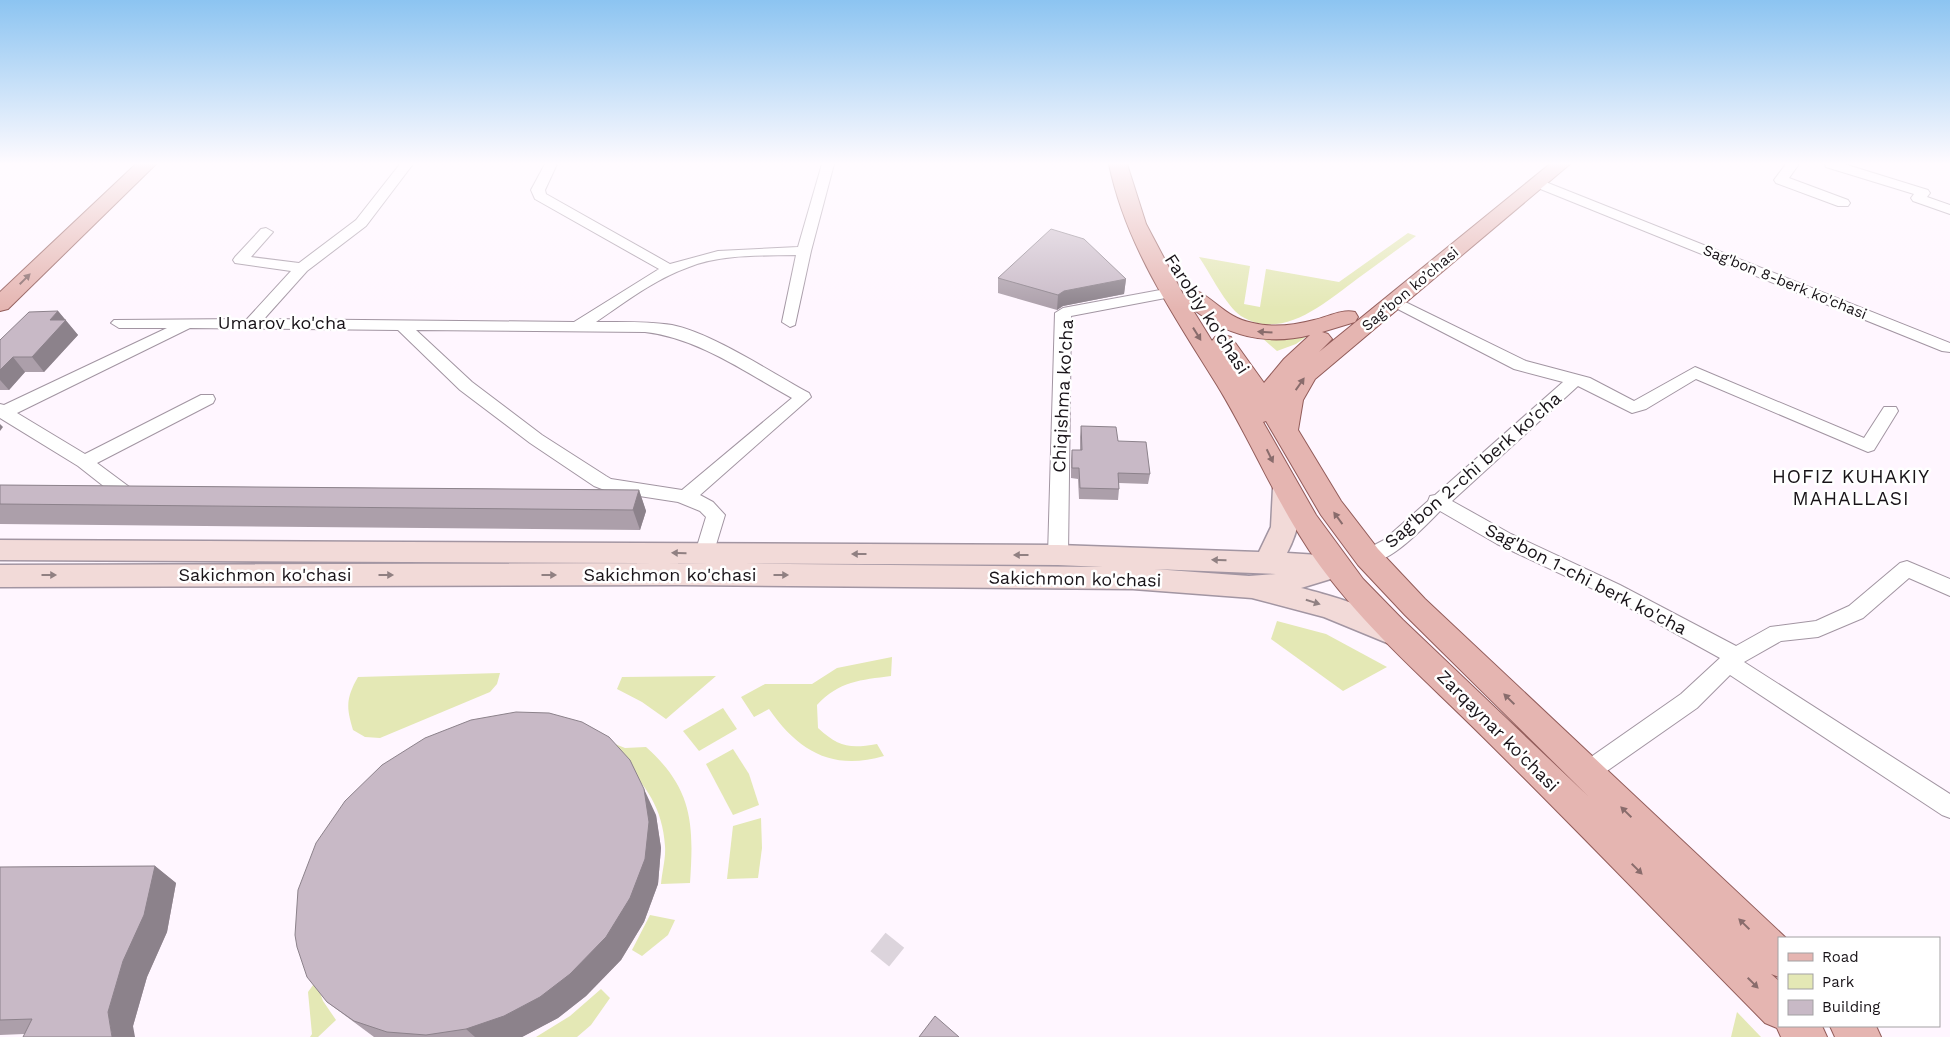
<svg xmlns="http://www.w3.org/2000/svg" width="1950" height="1037" font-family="'Work Sans',sans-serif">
<rect width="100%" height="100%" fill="#fff6ff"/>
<!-- green -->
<g fill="#e4e8b5">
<path d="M1408,233L1416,236C1396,250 1377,265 1357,279C1326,302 1282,342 1241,316C1226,306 1210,273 1199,257L1250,266L1244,304L1260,307L1266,269L1339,282Z"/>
<polygon points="1310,334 1296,344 1277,351 1261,337"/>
<polygon points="1277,621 1326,634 1387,667 1343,691 1271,639"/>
<path d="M892,657L891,676C861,680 839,681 817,705L818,728C839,747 849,749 877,744L884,756C833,771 799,752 769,709L754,717L741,697L765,684H812L837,668Z"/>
<path d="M500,673L497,684L490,692L380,738L365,737L353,730C346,707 346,698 358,677Z"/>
<polygon points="716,676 666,719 642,702 617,689 622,677"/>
<polygon points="723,708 737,729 699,751 683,731"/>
<path d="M595,736L625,748L646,747C693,789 694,824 690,883L661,884C662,872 666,858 665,846C662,794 630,769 595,736Z"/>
<polygon points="733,749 749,774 759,805 733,815 706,764"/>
<polygon points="761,818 762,848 758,878 727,879 733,826"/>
<polygon points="650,915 675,920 668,935 642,956 632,950"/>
<polygon points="316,981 323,1001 336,1020 318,1037 310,1037 312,1034 308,992"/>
<polygon points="601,989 610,998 591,1025 577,1037 536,1037 570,1016"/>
<polygon points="1737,1012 1761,1037 1731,1037"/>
</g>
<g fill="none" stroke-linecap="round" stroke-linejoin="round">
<!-- street-tunnel -->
<polyline stroke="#dcd4dc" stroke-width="24" stroke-dasharray="24 12" stroke-linecap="butt" points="878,942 904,963"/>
<!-- street casing -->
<g stroke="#a295a2" stroke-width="2">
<g id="street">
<path d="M400,164H413L366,226L307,271L264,319L574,322L659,269L535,199L531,190L545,164H557L545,190L546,194L670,264L718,251L798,247L822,164H834L811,251L795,325L790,327L782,322L796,255C761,256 722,254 689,267C655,279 625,302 596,322C621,322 647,321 672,325C712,333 772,373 809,393L811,397L700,495L713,502L725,515L712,558L705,560L698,558L695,553L706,517L700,511L678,502L607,491L594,486L530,443L460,390L398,330L190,328L17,413L85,454L201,395H213L215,399L213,403L97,463L132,489L135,494L132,499L126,501L120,499L78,466L0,418V404L4,405L167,328H119L111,323L114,320L247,319L291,271L235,263L233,260L235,257L261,229L266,228L273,232L251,257L299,263L356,220ZM416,330L645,332C698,338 745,372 792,398L682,490L611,479L606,476L542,435L472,382Z"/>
<polygon points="1786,164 1799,164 1789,178 1848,200 1850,203 1848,206 1838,206 1776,183 1774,180"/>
<polygon points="1825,164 1844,164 1928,190 1930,193 1927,197 1950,205 1950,214 1913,201 1911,198 1914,194 1826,167"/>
<polygon points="1538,179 1950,343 1950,352 1942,351 1533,186 1531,183"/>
<polygon points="1171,288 1179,293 1176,296 1071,316 1068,555 1065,560 1058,562 1051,560 1048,555 1055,313 1063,308"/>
<path d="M1395,297L1526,361L1590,378L1634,401L1695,367L1864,438L1884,407H1896L1898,411L1874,450L1868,452L1696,379L1646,409L1632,413L1578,386L1452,501L1511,534L1620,585L1736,646L1770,627L1816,621L1849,606L1900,563L1907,561L1950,579V596L1909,578L1863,618L1818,637L1781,641L1744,662L1950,794V818L1942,815L1730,675L1697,708L1594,780L1586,783L1578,780L1575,773L1578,766L1681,694L1720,658L1606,595L1497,544L1440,511C1424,527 1385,570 1361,562L1358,557L1361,552L1384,540L1428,501L1430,496L1435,495L1563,382L1514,369L1390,305L1387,302L1390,299Z"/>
</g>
</g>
<!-- secondary casing -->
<g stroke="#a295a2" stroke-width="3">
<path id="secondary" d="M1286,479L1295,482C1307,502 1297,534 1287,553L1319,555L1329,559L1337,557L1347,560L1351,567L1347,574L1301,588C1325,594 1401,615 1411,635L1407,643L1397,647L1324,617L1252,598L1133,589L679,585L0,587V565L679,563L1103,567L1058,565L0,560V540L1058,545L1259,552L1271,527L1273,488L1277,482ZM1154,569L1276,574L1249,576Z"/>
</g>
<!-- primary casing -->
<g stroke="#925c5a" stroke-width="2">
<g id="primary">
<polygon points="136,164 156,164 8,309 0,311 0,292"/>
<path d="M1109,164H1127L1146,224L1183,294C1188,290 1195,290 1201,293C1219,304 1230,319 1253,323C1273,328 1295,325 1314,320C1328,317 1341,309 1355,312L1358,317L1355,322L1322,332L1328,334L1332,339L1319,352L1550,164H1570L1315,379L1303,400L1298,430L1341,501L1378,549L1425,599L1786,938H1779V977L1771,974L1779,981V1026H1822L1827,1037H1781L1777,1028L1765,1023C1671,928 1578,831 1483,737C1430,684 1373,635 1327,575C1282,517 1255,447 1217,385C1173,314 1126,246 1109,164ZM1191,307C1225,336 1267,346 1310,335L1284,359L1264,383L1231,337L1223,335L1215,337L1212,341ZM1266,421L1321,515L1358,565L1405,615L1589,797L1403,620L1363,579L1316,515L1263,422Z"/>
<polygon points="1830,1026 1876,1026 1881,1037 1835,1037"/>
</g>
</g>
<!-- street -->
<use href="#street" fill="#fff" fill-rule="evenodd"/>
<!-- secondary -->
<use href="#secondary" fill="#f2dad8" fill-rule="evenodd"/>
<!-- primary -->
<use href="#primary" fill="#e5b5b1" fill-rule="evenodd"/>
</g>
<!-- wall -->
<g fill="#ac9faa">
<polygon points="998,278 1126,279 1124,294 1063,306 1057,310 998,293"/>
<polygon points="58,311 78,335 44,372 25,372 9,390 0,390 0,340"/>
<polygon points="1081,426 1118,441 1150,474 1148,484 1119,483 1119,489 1118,500 1079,499 1078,479 1071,478 1071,460 1072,450 1080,450 1080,437"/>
<polygon points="0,485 639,490 646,511 640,530 0,524"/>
<polygon points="656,815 661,848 658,884 644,922 621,960 586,996 558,1018 522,1037 374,1037 327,1002"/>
<polygon points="155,866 176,883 167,932 147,977 133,1026 24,1034 0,1035 0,867"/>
</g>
<!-- shaded-wall -->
<g fill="#8c828b">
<polygon points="1126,279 1124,294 1063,306 1057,310 1058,295 1064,291"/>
<polygon points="58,311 78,335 44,372 32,357 50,320"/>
<polygon points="13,357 25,372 9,390 0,380 0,370"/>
<polygon points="0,424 3,427 0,431"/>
<polygon points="639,490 646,511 640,530 633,510"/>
<polygon points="644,789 656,815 661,848 658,884 644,922 621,960 586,996 558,1018 524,1036 522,1037 475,1037 466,1029"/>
<polygon points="155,866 176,883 167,932 147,977 133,1026 135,1037 112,1037 108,1012 123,961"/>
</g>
<!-- building -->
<g fill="#c8b9c6" stroke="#8c828b">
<polygon points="1051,229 1084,239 1126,279 1064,291 1058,295 998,278"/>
<polygon points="58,311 50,320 66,320 32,357 13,357 0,370 0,340 29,312"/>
<polygon points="1081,426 1116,427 1118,441 1146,442 1150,474 1118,473 1119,489 1080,488 1079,468 1072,468 1072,450 1082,450"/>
<polygon points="0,485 639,490 633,510 0,504"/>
<polygon points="516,712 549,713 582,722 609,737 630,760 644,789 649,822 645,859 630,898 606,937 570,974 540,997 504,1016 466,1029 426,1035 387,1032 354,1021 327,1002 307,977 297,947 295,935 298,890 316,843 345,801 382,765 425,738 471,720"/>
<polygon points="155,866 144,915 123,961 108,1012 112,1037 23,1037 32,1019 0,1020 0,867"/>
<polygon points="935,1016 959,1037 919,1037"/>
</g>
<!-- one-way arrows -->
<defs><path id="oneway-solid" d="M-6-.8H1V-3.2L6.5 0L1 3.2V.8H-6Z" transform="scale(1.25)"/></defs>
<g fill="#896c6c">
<use href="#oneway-solid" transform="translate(25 279) rotate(-45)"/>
<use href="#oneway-solid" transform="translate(1265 332) rotate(-176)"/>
<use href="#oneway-solid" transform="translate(1197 334) rotate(58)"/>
<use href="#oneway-solid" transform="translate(1300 384) rotate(-55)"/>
<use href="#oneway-solid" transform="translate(1270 456) rotate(64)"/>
<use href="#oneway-solid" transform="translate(1338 518) rotate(-126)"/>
<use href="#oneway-solid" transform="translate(1509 699) rotate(-136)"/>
<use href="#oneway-solid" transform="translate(1626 812) rotate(-136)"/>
<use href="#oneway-solid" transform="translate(1637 869) rotate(45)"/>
<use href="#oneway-solid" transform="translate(1744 924) rotate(-136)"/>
<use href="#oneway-solid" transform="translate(1753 983) rotate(45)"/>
</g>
<g fill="#908082">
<use href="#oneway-solid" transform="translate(679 553) rotate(-179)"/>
<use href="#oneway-solid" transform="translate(859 554) rotate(-180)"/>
<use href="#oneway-solid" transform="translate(1021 555) rotate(-180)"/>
<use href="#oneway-solid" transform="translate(1219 560) rotate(-178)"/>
<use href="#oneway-solid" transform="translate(49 575)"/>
<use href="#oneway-solid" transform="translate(386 575)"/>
<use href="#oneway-solid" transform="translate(549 575)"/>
<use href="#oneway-solid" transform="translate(781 575)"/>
<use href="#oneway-solid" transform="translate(1313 602) rotate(17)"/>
</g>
<!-- sky -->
<linearGradient id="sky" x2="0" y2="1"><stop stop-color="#8cc4f1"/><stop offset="0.53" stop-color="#fffbff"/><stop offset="1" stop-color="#fffbff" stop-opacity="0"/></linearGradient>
<rect width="1950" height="309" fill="url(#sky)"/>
<g text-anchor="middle" stroke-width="5" stroke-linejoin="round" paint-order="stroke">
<!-- far-street labels -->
<g font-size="15" fill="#181318" stroke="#fff">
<text transform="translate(1785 282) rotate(22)" y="5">Sag'bon 8-berk ko'chasi</text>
<text transform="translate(1410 289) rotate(-40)" y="5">Sag’bon ko’chasi</text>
</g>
<!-- street labels -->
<g font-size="18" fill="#181318" stroke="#fff">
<text transform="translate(1207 314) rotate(57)" y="6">Farobiy ko'chasi</text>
<text x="282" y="329">Umarov ko'cha</text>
<text transform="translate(1063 396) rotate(-87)" y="6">Chiqishma ko'cha</text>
<text transform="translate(1473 470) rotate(-41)" y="6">Sag'bon 2-chi berk ko'cha</text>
<text x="265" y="581">Sakichmon ko'chasi</text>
<text x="670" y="581">Sakichmon ko'chasi</text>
<text transform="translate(1075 579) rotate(1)" y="6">Sakichmon ko'chasi</text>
<text transform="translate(1586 579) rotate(27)" y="6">Sag'bon 1-chi berk ko'cha</text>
<text transform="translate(1498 731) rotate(45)" y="6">Zarqaynar ko'chasi</text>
</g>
<!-- neighbourhood labels -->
<g font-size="19" letter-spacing="1" fill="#181318" stroke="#fff">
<text x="1851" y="483">HOFIZ KUHAKIY<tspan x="1851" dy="22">MAHALLASI</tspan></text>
</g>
</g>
<!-- legend -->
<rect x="1778" y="937" width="162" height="90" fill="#ffffff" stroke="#a3a1a3"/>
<rect x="1788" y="953" width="25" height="8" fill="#e5b5b1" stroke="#a3a1a3"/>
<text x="1822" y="962" font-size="15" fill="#181318">Road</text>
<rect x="1788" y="974" width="25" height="15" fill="#e4e8b5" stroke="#a3a1a3"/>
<text x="1822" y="987" font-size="15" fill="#181318">Park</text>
<rect x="1788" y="1000" width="25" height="15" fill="#c8b9c6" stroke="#a3a1a3"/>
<text x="1822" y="1012" font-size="15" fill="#181318">Building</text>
</svg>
